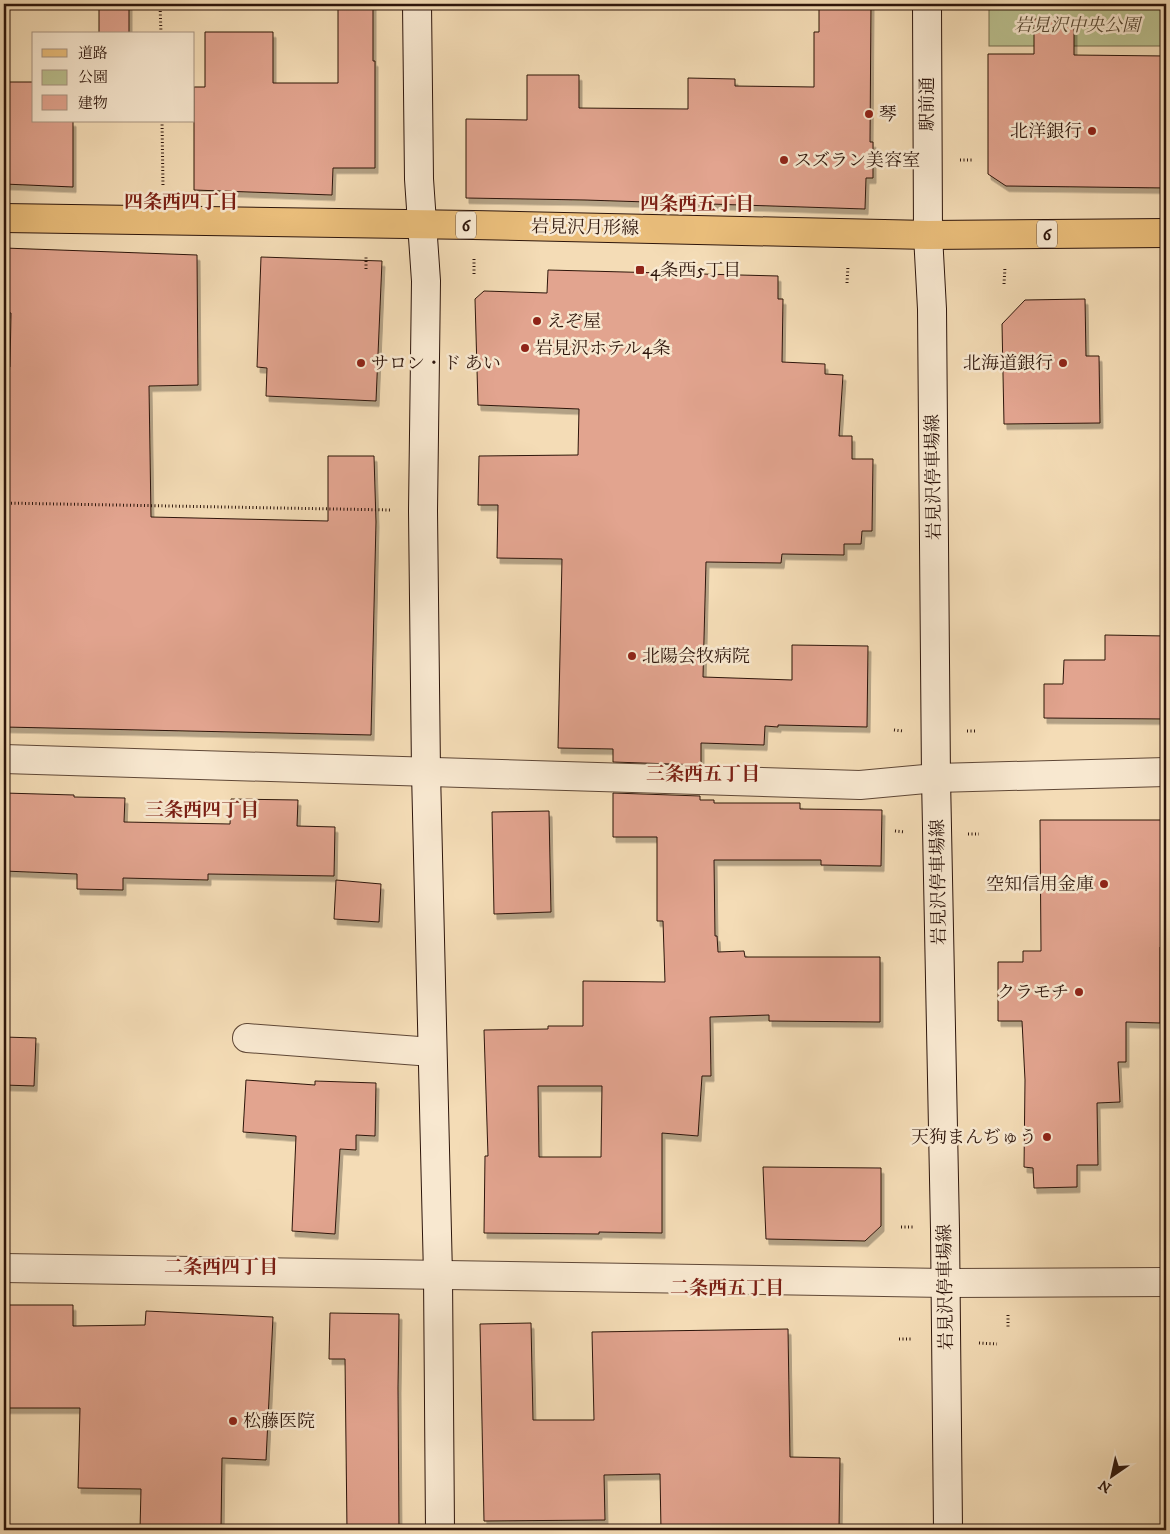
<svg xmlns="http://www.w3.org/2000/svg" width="1170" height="1534" font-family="'IM FELL DW Pica','Noto Serif JP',serif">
<defs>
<filter id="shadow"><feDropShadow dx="3" dy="5.5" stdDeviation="0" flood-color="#0004"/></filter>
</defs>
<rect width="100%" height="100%" fill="#f4dcb6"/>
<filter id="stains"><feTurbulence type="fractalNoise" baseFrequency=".004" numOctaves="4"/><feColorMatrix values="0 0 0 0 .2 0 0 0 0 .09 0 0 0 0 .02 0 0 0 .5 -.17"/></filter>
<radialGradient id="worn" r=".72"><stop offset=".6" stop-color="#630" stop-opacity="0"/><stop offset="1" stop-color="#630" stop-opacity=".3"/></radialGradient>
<!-- green -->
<rect fill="#bac08f" stroke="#746a4d" x="989" y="4" width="177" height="42"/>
<!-- building -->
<g fill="#e2a48f" stroke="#2d150b" fill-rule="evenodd" filter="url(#shadow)">
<rect x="99" y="4" width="30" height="30"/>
<polygon points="338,4 373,4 373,61 375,61 375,168 333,168 332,195 194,190 194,87 205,87 205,32 273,32 273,83 338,83"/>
<polygon points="819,4 871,4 870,142 873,142 873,178 866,178 865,209 585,200 466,198 466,119 527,120 527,75 579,75 579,108 688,109 688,78 735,79 735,86 814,87 814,32 819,32"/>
<polygon points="1034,19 1074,19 1074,55 1166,56 1166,188 1006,186 988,174 988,54 1034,54"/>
<polygon points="4,82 34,82 34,121 73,121 73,187 4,184"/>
<polygon points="4,248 197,255 198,385 149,386 151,517 328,521 328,456 374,456 376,522 371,735 4,727 4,409 8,409 8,367 10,367 11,313 4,312"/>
<polygon points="261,257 382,261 376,401 266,396 267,368 257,367"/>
<polygon points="548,270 778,276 778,299 783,299 782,362 825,364 825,374 843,375 839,436 852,436 852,459 873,459 872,531 862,531 861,544 844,544 844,555 782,554 781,563 706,562 703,677 792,680 792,645 868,646 867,727 778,725 778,727 765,726 764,745 701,743 701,765 613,762 613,749 558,748 562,559 497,558 498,505 478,505 479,456 578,455 579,409 478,405 475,299 484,291 547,293"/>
<polygon points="1085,299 1086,356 1099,356 1100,423 1004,424 1002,324 1025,300"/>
<polygon points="1105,635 1166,636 1166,719 1044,718 1044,684 1063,684 1064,660 1105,660"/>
<polygon points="4,793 74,795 74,797 125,798 124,822 230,824 231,799 298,800 297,826 335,827 334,876 208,874 208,880 123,878 123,890 77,889 77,874 4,871"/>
<path d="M613,793L700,796V800H714V803H800V809L882,810L881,866L821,865V860H714L715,936H717L718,952L744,951L745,957H880V1022L769,1021V1015L710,1017L711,1076H702L698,1136L662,1133V1233L599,1232V1234L484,1233L485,1156H488L484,1030L548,1029V1026H583V981L665,982L663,921H657V837H613ZM538,1086H602L601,1157H539Z"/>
<polygon points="549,811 551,912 494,914 492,812"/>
<polygon points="1040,820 1166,820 1166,947 1160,947 1160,1023 1126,1022 1126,1062 1118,1062 1120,1102 1097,1103 1098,1165 1077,1165 1077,1187 1034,1188 1033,1168 1024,1167 1025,1080 1022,1021 998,1021 998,962 1023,962 1023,951 1041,951"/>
<polygon points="336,880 381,884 379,922 334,919"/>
<polygon points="4,1037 36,1038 34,1086 4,1085"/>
<polygon points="246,1080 315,1085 315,1081 376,1083 375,1136 356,1135 356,1150 340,1149 335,1234 292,1231 296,1136 243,1132"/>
<polygon points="763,1167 881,1168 881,1226 865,1241 766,1239"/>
<polygon points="4,1305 73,1305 73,1326 145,1325 146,1311 273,1317 266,1460 222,1458 221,1530 140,1530 141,1489 78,1488 80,1408 4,1408"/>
<polygon points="330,1313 399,1314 398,1388 399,1530 347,1530 345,1359 329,1359"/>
<polygon points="531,1323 533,1420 594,1420 592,1332 788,1329 790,1457 840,1458 839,1530 661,1530 660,1474 604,1475 605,1520 484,1521 480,1324"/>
</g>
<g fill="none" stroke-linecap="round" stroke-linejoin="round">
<!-- street casing -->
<g stroke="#5f4736" stroke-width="30">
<g id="street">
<polyline points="4,759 860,785 936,778 1166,772"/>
<polyline points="247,1038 432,1052"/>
<polyline points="4,1268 945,1283 1166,1282"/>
</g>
</g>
<!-- secondary casing -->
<g stroke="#2d150b" stroke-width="30">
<g id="secondary">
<polyline points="417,4 419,179 426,281 423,511 426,772 438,1275 440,1530"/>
<polyline points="927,4 928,235 932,309 936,778 945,1229 948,1530"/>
</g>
</g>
<!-- primary casing -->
<g stroke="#2d150b" stroke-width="30">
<polyline id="primary" points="4,218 473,225 928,235 1166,233"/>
</g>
<!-- path -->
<g stroke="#2d150b" stroke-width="3" stroke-dasharray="1 2.5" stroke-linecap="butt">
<polyline points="160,4 161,34"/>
<polyline points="162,121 163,187"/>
<polyline points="960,160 972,160"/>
<polyline points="474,259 474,275"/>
<polyline points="366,269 366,257"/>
<polyline points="847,283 848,266"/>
<polyline points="1004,284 1005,267"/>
<polyline points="4,503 390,510"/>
<polyline points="894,730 903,731"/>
<polyline points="967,731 977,731"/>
<polyline points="895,831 905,832"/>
<polyline points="968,834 979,834"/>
<polyline points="901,1227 913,1227"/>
<polyline points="1008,1315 1008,1329"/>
<polyline points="899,1339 913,1339"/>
<polyline points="979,1343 997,1344"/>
</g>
<!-- street -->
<use href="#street" stroke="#f8e8d0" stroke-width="28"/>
<!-- secondary -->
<use href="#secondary" stroke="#f8e8d0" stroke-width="28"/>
<!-- primary -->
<use href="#primary" stroke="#eabe7b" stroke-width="28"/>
</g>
<!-- markers -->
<g fill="#8f2418" stroke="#f8e8d0" stroke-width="2">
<circle cx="869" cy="114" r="5"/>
<circle cx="1092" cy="131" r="5"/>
<circle cx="784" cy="160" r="5"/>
<rect x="635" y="265" width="10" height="10" rx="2.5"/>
<circle cx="537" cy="321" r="5"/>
<circle cx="525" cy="348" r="5"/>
<circle cx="361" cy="363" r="5"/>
<circle cx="1063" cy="363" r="5"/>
<circle cx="632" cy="656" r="5"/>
<circle cx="1104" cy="884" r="5"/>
<circle cx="1079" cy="992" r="5"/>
<circle cx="1047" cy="1137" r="5"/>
<circle cx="233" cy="1421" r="5"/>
</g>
<g text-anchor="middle" stroke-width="5" stroke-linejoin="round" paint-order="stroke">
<!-- shield labels -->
<g fill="#f8e8d0" stroke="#6a5446" stroke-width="1">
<rect x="456" y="211.5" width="20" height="27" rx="4"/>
<rect x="1037" y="220.5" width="20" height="27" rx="4"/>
</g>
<g font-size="16" font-weight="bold" fill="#2d150b">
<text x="466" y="231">6</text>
<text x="1047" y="240">6</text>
</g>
<!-- park labels -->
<g font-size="18" font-style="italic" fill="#574833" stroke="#f8e8d0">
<text x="1077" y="31">岩見沢中央公園</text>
</g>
<!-- street labels -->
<g font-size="18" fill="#2d150b" stroke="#f8e8d0">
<text transform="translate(927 104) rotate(-90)" y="6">駅前通</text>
<text transform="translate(585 227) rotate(1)" y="6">岩見沢月形線</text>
<text transform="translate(933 477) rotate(-91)" y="6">岩見沢停車場線</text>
<text transform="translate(938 882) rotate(-91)" y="6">岩見沢停車場線</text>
<text transform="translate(945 1287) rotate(-91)" y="6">岩見沢停車場線</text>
</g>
<!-- poi labels -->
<g font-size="18" fill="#2d150b" stroke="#f8e8d0" text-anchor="start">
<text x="879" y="120">琴</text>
<text x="1082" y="137" text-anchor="end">北洋銀行</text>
<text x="794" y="166">スズラン美容室</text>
<text x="650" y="276">4条西5丁目</text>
<text x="547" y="327">えぞ屋</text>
<text x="535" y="354">岩見沢ホテル4条</text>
<text x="371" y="369">サロン・ド あい</text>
<text x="1053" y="369" text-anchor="end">北海道銀行</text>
<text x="642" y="662">北陽会牧病院</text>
<text x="1094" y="890" text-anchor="end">空知信用金庫</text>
<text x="1069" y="998" text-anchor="end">クラモチ</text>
<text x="1037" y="1143" text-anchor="end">天狗まんぢゅう</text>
<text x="243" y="1427">松藤医院</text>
</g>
<!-- neighbourhood labels -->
<g font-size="19" font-weight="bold" fill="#7a1f14" stroke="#f8e8d0">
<text x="181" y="208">四条西四丁目</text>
<text x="697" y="210">四条西五丁目</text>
<text x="703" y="780">三条西五丁目</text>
<text x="202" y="816">三条西四丁目</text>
<text x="221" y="1273">二条西四丁目</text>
<text x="727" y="1294">二条西五丁目</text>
</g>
</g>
<!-- margin -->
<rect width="1170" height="1534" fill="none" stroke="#f4dcb6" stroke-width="20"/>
<rect x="5" y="5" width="1160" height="1524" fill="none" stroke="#2d150b" stroke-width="2.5"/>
<rect x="10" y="10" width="1150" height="1514" fill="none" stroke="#2d150b"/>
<!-- legend -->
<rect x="32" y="32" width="162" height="90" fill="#f8e8d0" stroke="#a79481"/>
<rect x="42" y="49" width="25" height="8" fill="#eabe7b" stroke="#a79481"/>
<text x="78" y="58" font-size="15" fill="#2d150b">道路</text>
<rect x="42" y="70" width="25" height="15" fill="#bac08f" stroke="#a79481"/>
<text x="78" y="82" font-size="15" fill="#2d150b">公園</text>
<rect x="42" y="95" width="25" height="15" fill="#e2a48f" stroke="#a79481"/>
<text x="78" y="108" font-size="15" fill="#2d150b">建物</text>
<!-- north arrow -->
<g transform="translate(1112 1476) rotate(214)" stroke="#f8e8d0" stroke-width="4" paint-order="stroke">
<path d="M0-4L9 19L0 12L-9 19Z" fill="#2d150b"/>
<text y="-8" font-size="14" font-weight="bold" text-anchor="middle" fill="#2d150b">N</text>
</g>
<rect width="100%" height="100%" filter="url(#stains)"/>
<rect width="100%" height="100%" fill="url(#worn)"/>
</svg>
